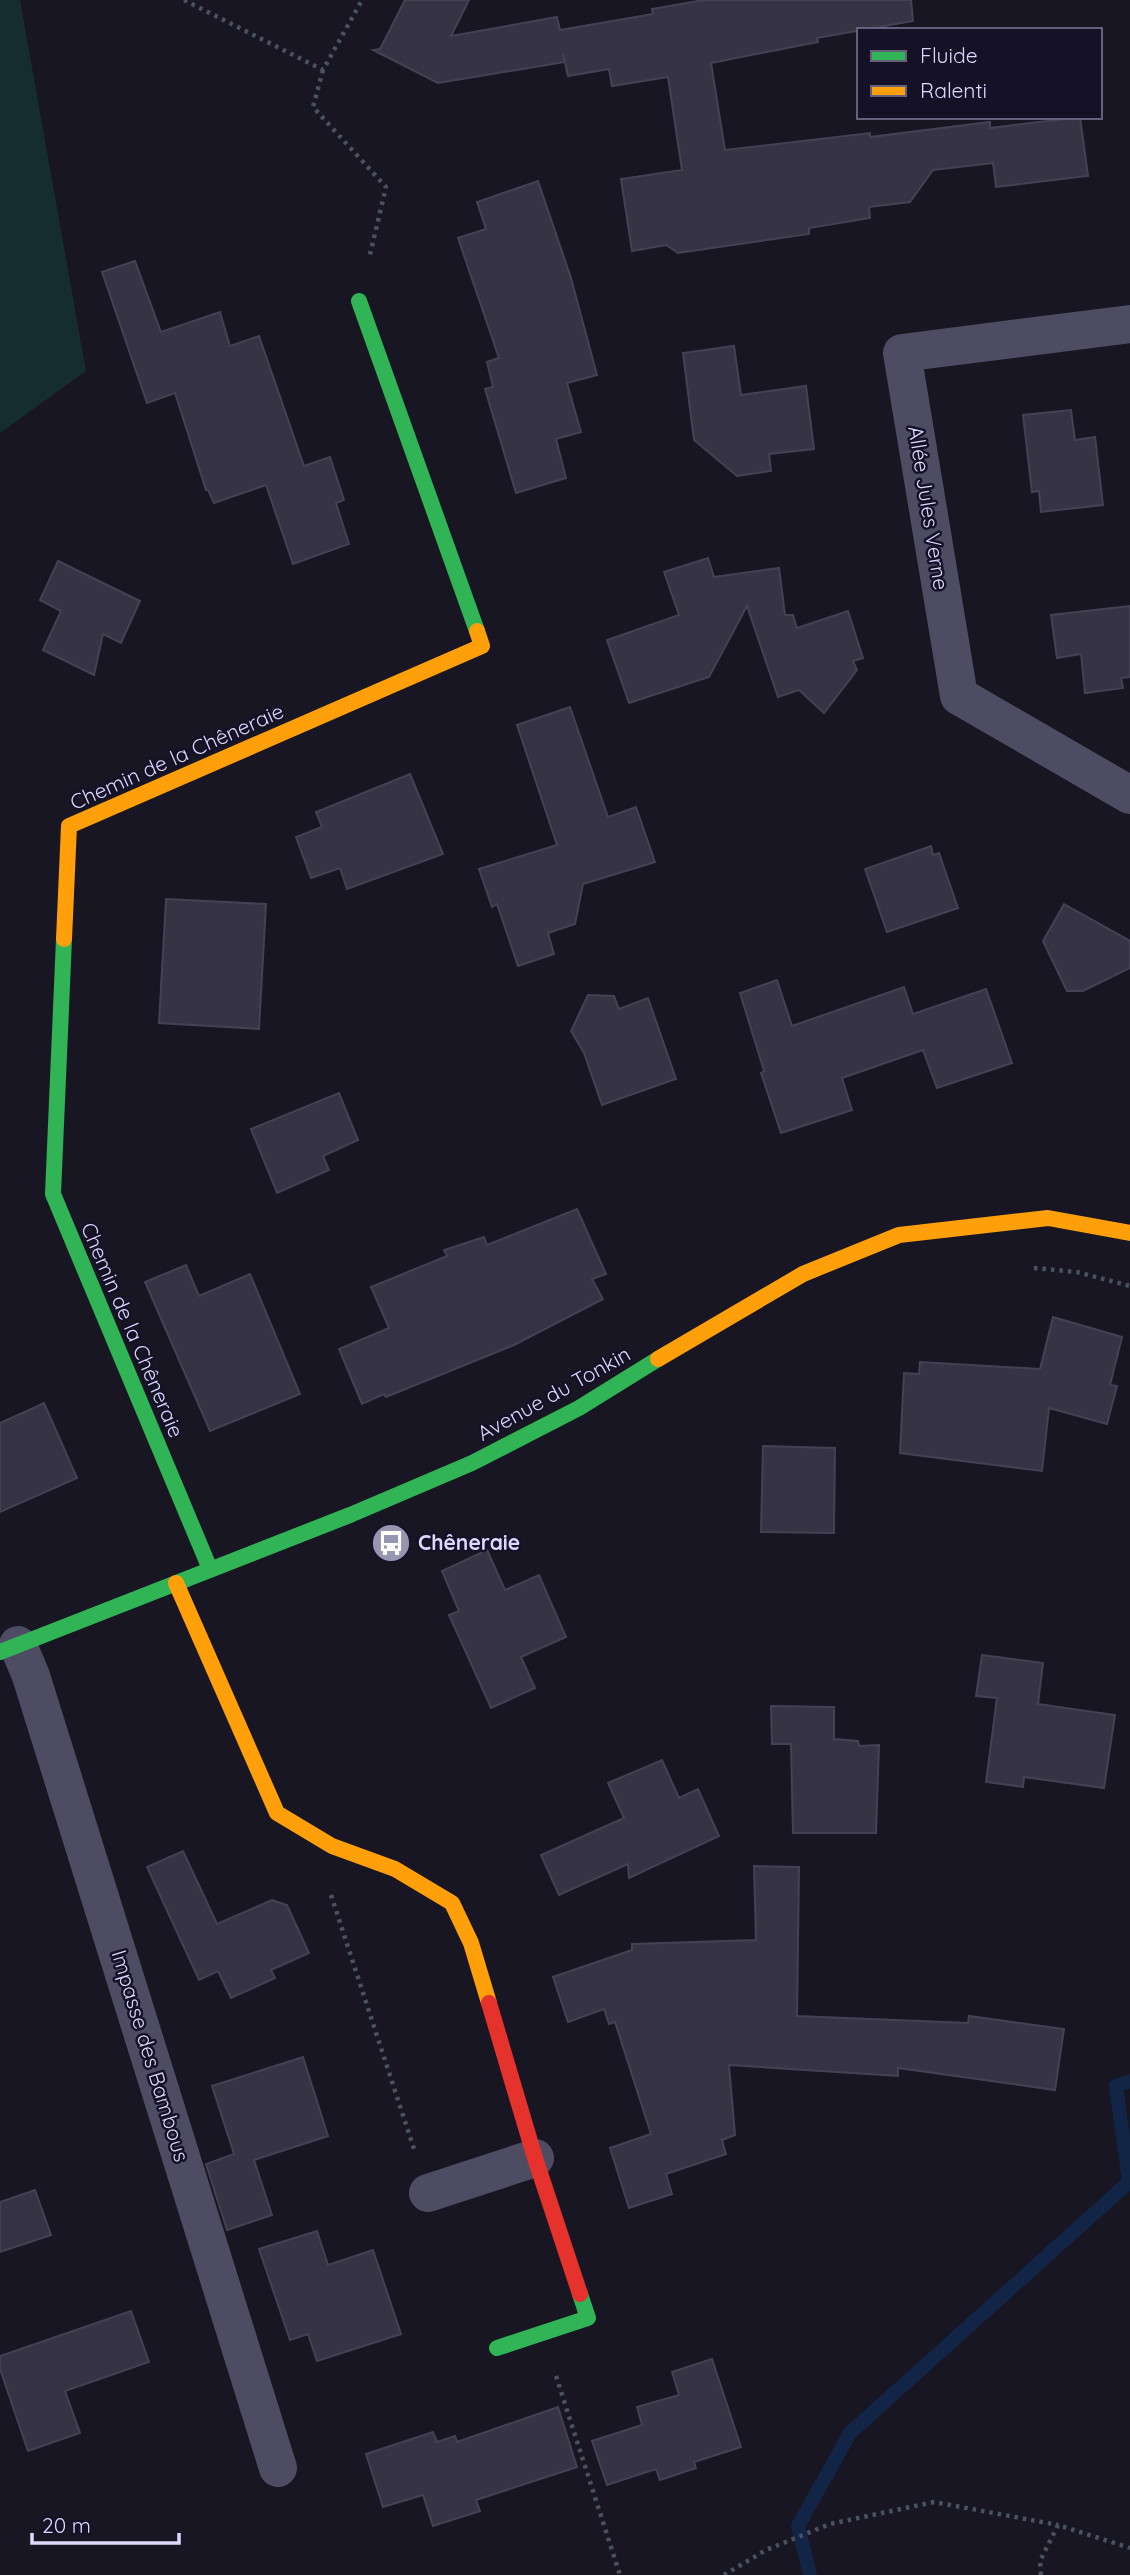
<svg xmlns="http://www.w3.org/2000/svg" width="1130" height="2575" font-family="Quicksand,sans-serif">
<rect width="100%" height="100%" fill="#181622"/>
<!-- green -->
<polygon fill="#152d2e" points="0,0 20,0 86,371 0,433"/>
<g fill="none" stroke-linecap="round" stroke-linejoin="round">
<!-- stream -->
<polyline stroke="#122547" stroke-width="14" points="810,2575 798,2526 850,2433 1129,2182 1116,2086 1130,2081"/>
</g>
<!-- building -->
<g fill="#363444" stroke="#454155" stroke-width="2">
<polygon points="405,0 469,0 451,36 557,17 560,30 653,14 652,9 704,0 911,0 913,21 817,38 818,42 711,63 725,150 870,133 870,137 990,122 990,128 1080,117 1088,176 996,187 993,163 933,170 910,202 869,207 870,218 809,228 809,234 678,253 666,245 632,251 621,179 682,170 668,77 612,86 609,69 568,76 563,53 565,62 438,83 373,50 380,49"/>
<polygon points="538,181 571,278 597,375 567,383 581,432 556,439 566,478 516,493 485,389 493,387 487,362 499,358 458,238 486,229 477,202"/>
<polygon points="135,261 161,332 220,312 230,346 259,336 304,466 330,457 344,500 336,503 349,544 293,564 266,485 214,503 208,490 206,490 175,393 147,403 102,272"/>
<polygon points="734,346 741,395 806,386 814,449 769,454 771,471 737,476 694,440 683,353"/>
<polygon points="1071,410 1075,440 1095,437 1103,505 1041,512 1039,491 1032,492 1023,415"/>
<polygon points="708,558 714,577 779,568 785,615 793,615 797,628 848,611 863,658 853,661 857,670 824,713 799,690 778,697 747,606 709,677 629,703 607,640 679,615 664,572"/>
<polygon points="58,561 140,601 121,643 103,634 94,675 43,650 61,611 40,600"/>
<polygon points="1130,606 1130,677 1121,678 1123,688 1085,693 1081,654 1057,658 1051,615"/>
<polygon points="570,707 608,817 636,807 655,862 583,884 575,924 548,933 554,954 518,966 497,904 492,907 479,869 557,845 517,725"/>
<polygon points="410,774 443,854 347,889 340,868 311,878 296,837 322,827 316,812"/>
<polygon points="931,846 933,855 939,853 958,908 887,932 865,869"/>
<polygon points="166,899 266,904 259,1029 159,1023"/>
<polygon points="1064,904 1130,941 1130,968 1083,991 1067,991 1043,941"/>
<polygon points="777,980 792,1026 904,987 913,1014 986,989 1012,1063 937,1088 923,1050 842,1078 852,1110 781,1133 761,1073 764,1071 740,993"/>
<polygon points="588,995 614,996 619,1009 648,998 676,1079 602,1105 584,1053 571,1031"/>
<polygon points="339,1093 358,1140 323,1156 329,1170 277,1193 251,1129"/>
<polygon points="577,1209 606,1274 592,1279 603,1299 514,1345 386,1397 384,1394 362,1404 339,1349 389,1328 371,1287 447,1256 444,1250 484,1237 487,1245"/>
<polygon points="186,1265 199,1296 250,1274 300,1394 210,1431 145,1282"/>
<polygon points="1053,1317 1122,1337 1110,1385 1117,1386 1107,1424 1049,1408 1042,1471 900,1453 904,1373 919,1374 920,1362 1040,1369"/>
<polygon points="44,1403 77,1478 0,1512 0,1423"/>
<polygon points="763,1446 835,1448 834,1533 761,1532"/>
<polygon points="487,1550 505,1590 539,1575 566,1637 521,1657 535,1688 491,1708 449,1615 459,1611 442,1571"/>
<polygon points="982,1655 1043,1663 1038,1704 1115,1715 1104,1788 1024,1777 1023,1787 986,1782 997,1698 976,1696"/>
<polygon points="771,1706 834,1707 834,1739 858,1741 859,1746 879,1745 876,1833 793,1833 791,1744 772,1744"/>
<polygon points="662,1760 679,1798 698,1789 719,1836 629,1878 628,1864 559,1895 541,1855 624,1818 608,1783"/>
<polygon points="183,1851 217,1924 272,1900 287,1905 309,1953 271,1970 275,1978 231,1998 218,1971 199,1980 147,1867"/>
<polygon points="754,1866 799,1867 797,2016 968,2023 969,2016 1064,2029 1055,2090 898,2068 898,2076 729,2065 735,2135 722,2140 726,2154 666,2174 672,2194 629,2208 610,2148 651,2134 615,2022 609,2024 604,2009 568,2022 553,1977 632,1950 632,1944 756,1940"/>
<polygon points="303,2057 328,2136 254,2160 272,2215 227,2230 206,2164 234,2154 212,2086"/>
<polygon points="35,2190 51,2235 0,2252 0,2202"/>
<polygon points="317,2231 328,2265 373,2250 401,2334 317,2361 308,2334 290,2340 259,2249"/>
<polygon points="131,2311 149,2362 65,2391 80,2433 28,2451 0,2369 0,2356"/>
<polygon points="712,2359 741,2447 694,2462 696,2468 660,2480 656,2469 607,2485 592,2441 642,2425 637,2407 679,2395 672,2372"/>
<polygon points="558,2407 577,2467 476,2500 480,2511 433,2526 423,2495 383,2507 366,2454 433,2432 437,2442 455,2436 457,2442"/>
</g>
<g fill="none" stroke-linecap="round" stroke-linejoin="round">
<!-- path -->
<g stroke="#485260" stroke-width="4.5" stroke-dasharray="3.5 5" stroke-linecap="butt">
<polyline points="184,0 323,70 362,0"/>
<polyline points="323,70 313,107 386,187 369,259"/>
<polyline points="1034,1268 1077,1272 1130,1286"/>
<polyline points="331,1895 414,2149"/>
<polyline points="556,2376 620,2575"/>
<polyline points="724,2575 766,2550 830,2524 934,2502 1058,2525"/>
<polyline points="1041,2575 1040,2561 1058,2525 1130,2548"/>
</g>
<!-- street -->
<g stroke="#4d4c62" stroke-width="38">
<polyline points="1130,324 902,353 959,696 1130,795"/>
<polyline points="18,1645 31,1676 278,2468"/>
<polyline points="428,2193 535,2158"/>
</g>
<!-- fast -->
<g stroke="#30b455" stroke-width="16">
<polyline points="359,301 477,631"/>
<polyline points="64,939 53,1194 210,1569"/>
<polyline points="0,1652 350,1515 472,1463 579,1408 658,1359"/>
<polyline points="497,2348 588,2318 580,2294"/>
</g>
<!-- slow -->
<g stroke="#ff9f0a" stroke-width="16">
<polyline points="64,939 69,826 482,646 477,631"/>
<polyline points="658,1359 803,1274 899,1235 1048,1218 1130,1233"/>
<polyline points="176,1583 277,1813 332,1846 395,1869 452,1903 471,1943 489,2003"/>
</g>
<!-- jam -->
<polyline stroke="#e5322d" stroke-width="16" points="489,2003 535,2158 580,2294"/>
</g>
<!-- icons -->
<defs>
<g id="bus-disc" transform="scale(2.0125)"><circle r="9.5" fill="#9895b0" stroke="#151127"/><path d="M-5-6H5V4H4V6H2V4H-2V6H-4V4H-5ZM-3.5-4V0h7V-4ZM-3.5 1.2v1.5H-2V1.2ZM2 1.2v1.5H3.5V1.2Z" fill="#fff"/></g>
</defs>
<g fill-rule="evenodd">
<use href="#bus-disc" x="391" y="1543"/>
</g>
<g text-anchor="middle" stroke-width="5" stroke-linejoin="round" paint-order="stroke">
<!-- street labels -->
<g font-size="21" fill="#ddd9fd" stroke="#151127">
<text transform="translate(928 508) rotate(81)" y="7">Allée Jules Verne</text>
<text transform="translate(177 757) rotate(-24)" y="7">Chemin de la Chêneraie</text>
<text transform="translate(132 1330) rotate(67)" y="7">Chemin de la Chêneraie</text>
<text transform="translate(554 1394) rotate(-29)" y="7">Avenue du Tonkin</text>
<text transform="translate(150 2056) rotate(73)" y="7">Impasse des Bambous</text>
</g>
<!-- poi labels -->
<g font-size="21" font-weight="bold" fill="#ddd9fd" stroke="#151127" text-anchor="start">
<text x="418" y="1550">Chêneraie</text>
</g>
</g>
<!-- legend -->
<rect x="857" y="28" width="245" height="91" fill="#151127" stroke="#65617d" stroke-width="2"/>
<rect x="871" y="51" width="35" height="10" fill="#30b455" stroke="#65617d" stroke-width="2"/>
<text x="920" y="63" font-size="21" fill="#ddd9fd">Fluide</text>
<rect x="871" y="86" width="35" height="10" fill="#ff9f0a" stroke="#65617d" stroke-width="2"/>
<text x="920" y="98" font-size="21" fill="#ddd9fd">Ralenti</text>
<!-- scale -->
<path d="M32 2533v10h147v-10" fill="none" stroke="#ddd9fd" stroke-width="3.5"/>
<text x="42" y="2533" font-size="21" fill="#ddd9fd" stroke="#151127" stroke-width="5" paint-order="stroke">20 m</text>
</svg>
